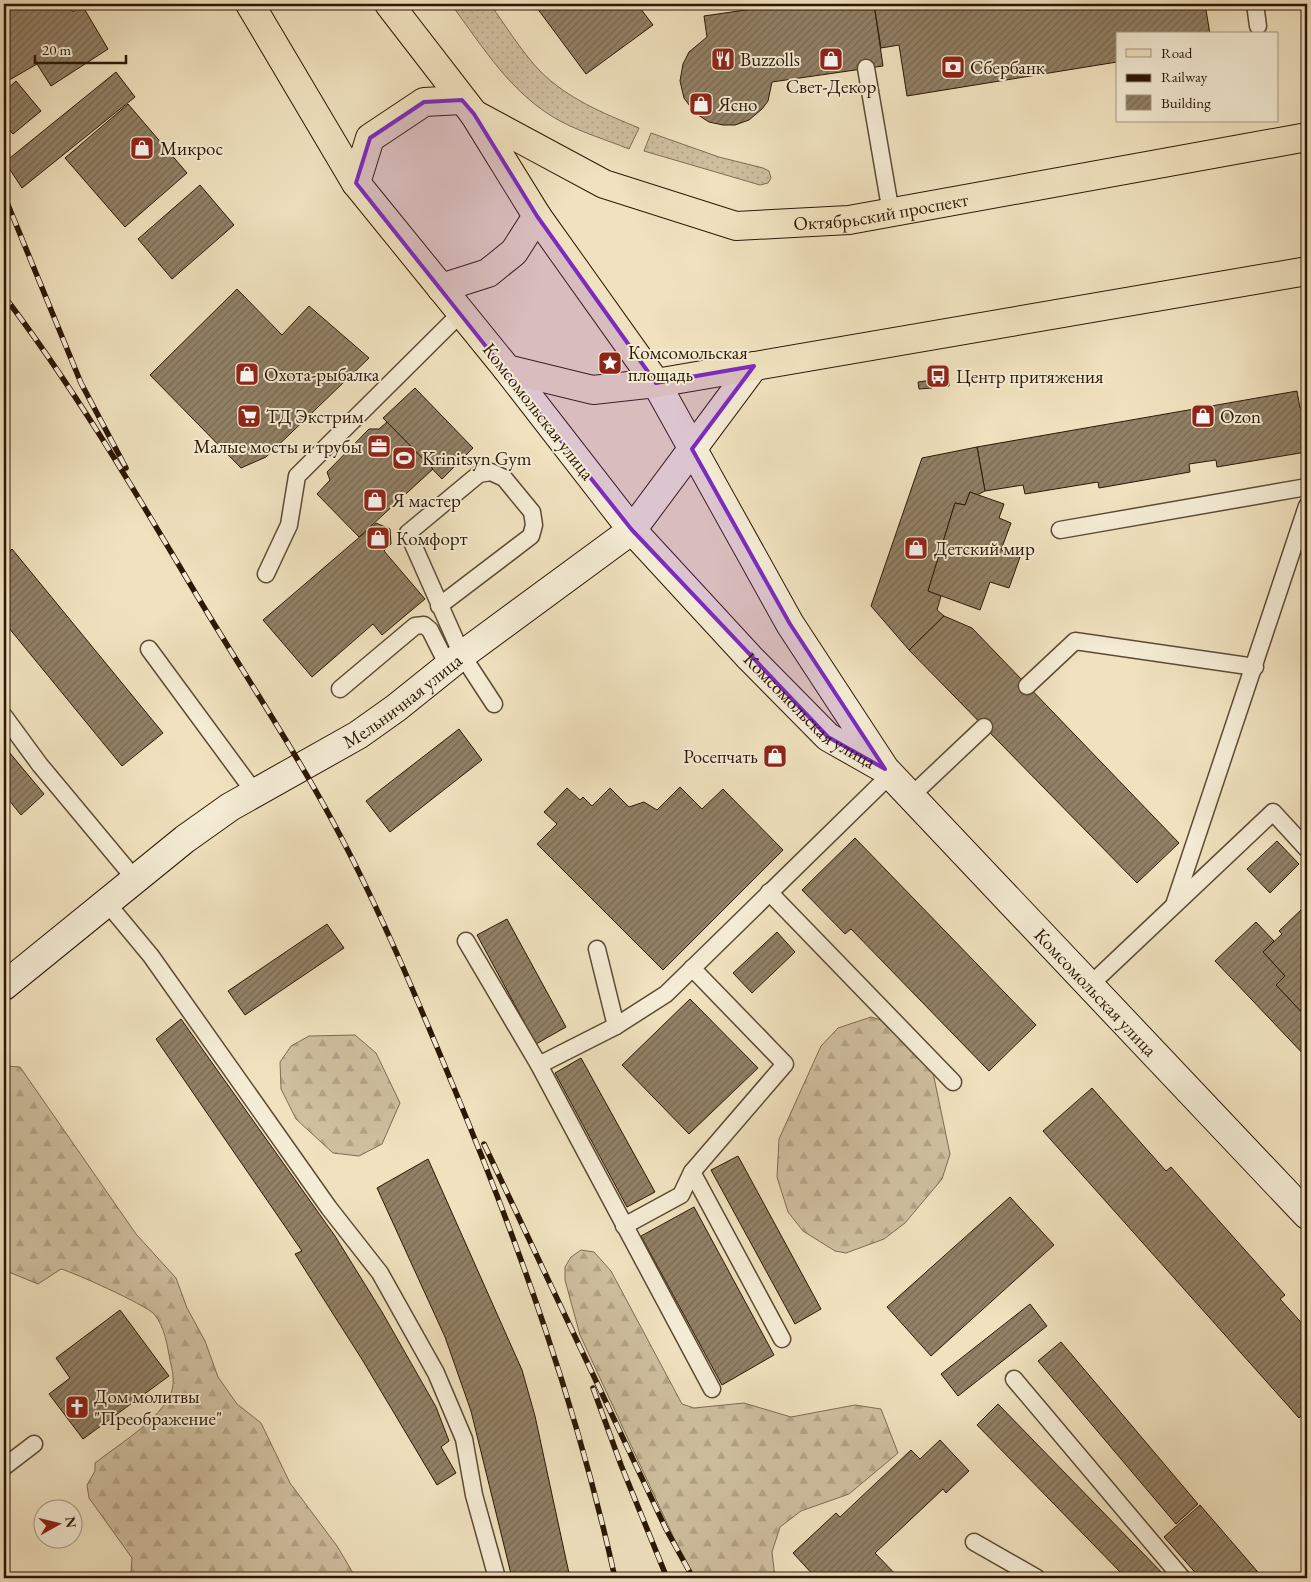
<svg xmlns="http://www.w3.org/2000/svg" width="1311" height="1582" font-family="'EB Garamond',serif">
<defs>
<pattern id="grass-dots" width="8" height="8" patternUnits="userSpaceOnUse" patternTransform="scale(1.25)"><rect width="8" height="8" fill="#cfbf9f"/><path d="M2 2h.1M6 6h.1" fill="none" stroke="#b2a387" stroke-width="1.8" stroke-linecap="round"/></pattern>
<pattern id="forest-firs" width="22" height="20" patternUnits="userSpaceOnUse" patternTransform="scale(1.25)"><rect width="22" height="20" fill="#cfbf9f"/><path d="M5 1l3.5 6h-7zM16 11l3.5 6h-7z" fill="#b2a387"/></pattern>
<pattern id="building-hatch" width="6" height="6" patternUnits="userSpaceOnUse" patternTransform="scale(1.25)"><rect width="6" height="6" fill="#928166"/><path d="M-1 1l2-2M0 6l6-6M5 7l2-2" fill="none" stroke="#776952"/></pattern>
</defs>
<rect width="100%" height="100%" fill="#f0e2bf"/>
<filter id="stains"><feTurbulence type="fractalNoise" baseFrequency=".004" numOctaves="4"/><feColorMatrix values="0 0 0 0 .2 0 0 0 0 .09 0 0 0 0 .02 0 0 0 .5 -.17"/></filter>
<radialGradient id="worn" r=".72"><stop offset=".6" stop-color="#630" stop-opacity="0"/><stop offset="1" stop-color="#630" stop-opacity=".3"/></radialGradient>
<!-- grass -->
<g fill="url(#grass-dots)" stroke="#7e6b52">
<path d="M451,4H490C506,26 521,51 540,71C568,99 603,113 639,128L629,149C607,140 583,133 562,122C512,96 483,47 451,4Z"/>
<polygon points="651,133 719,157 763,168 769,171 771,178 768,183 760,185 644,151"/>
</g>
<!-- forest -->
<g fill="url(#forest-firs)" stroke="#7e6b52">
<polygon points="871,1017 897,1025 932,1068 950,1154 942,1179 905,1223 884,1239 846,1253 835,1251 803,1231 788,1212 777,1177 779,1139 821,1046 838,1028"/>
<polygon points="355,1035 376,1053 400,1103 382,1144 359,1156 333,1153 296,1119 281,1089 280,1062 291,1046 309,1036"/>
<path d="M4,1066L20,1067L136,1234L176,1278L187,1308L205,1341L218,1377L237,1404L261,1423L290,1483L337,1546L356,1578H124L131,1572L132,1558L89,1498L87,1485L95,1471V1463C118,1445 147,1428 165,1404C176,1390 174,1376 170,1360C167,1345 165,1327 154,1314C146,1305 73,1272 61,1269L38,1284L4,1270Z"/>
<polygon points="581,1250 594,1252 611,1271 682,1404 694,1408 744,1403 791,1417 855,1405 881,1409 898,1453 849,1494 801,1511 780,1527 772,1552 775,1578 692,1577 580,1335 565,1280 565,1267 571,1257"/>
</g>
<!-- building -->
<g fill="url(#building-hatch)" stroke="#2c1705">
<polygon points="4,4 68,4 73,12 82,5 108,49 51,86 37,64 4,83"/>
<polygon points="534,4 637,4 653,25 586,74"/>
<polygon points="787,4 874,4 883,66 772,82 768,101 762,109 749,120 735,125 723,125 709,122 695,113 684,98 680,81 683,64 689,52 707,37 704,16"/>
<polygon points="874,4 1025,4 1026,10 1064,4 1205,4 1210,34 1117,34 1117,62 907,96 899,45 881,48"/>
<polygon points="116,72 135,97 22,188 5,162"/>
<polygon points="16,81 41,111 13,134 4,124 4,92"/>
<polygon points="128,104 187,173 125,227 65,158"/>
<polygon points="200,185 234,225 172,279 138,239"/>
<polygon points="237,289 282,335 309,306 369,358 266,457 241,468 150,375"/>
<polygon points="949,378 949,386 936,387 935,380"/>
<polygon points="932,380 932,388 919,389 918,382"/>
<polygon points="415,388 473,448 442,479 383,418"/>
<polygon points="1297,391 1300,408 1306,407 1307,412 1307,437 1304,438 1306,452 1217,467 1216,460 1189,464 1190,472 1099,488 1098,482 1025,494 1023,485 985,491 977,447"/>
<polygon points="387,422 433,469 359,537 317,494 330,480 327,472 369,429 379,429"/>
<polygon points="977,447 985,491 977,495 970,492 965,505 955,503 928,591 941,596 937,610 944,616 909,650 871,606 922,458"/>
<polygon points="970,492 1004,504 999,518 1011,523 1001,550 1020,557 1009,588 990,582 980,610 928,591 955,503 965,505"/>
<polygon points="376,523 390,529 391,544 384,551 425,599 382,635 373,624 312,677 263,620"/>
<polygon points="12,549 163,733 122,766 4,622 4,556"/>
<polygon points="944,616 972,628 1179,843 1137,883 909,650"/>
<polygon points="459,729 482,760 390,832 366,801"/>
<polygon points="4,746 44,794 21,815 4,794"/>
<polygon points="680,787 702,809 723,789 783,850 663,970 537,844 557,824 544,812 567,788 580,800 583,797 592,806 610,788 629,807 644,802 657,810"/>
<polygon points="855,838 1036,1025 989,1071 851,929 845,934 802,890"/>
<polygon points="1277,841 1299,864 1270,893 1247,869"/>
<polygon points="1303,908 1307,912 1307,1018 1276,985 1285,976 1263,952 1282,934 1279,931"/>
<polygon points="507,919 566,1027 536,1044 477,935"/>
<polygon points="1256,922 1274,941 1263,952 1285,976 1276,985 1307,1018 1307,1058 1215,961"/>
<polygon points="327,924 344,948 245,1015 228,991"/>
<polygon points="777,932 795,952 752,993 733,973"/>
<polygon points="690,999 758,1068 689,1134 622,1065"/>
<polygon points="181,1019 335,1236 382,1312 436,1407 449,1441 441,1447 456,1473 437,1485 363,1361 295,1254 302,1251 156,1039"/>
<polygon points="581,1058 655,1192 627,1207 555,1073"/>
<polygon points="1092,1088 1166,1171 1171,1167 1285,1295 1280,1299 1307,1329 1307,1410 1299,1418 1043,1131"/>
<polygon points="738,1156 821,1309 795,1324 711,1170"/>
<polygon points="428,1159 522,1370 535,1416 570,1578 512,1578 471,1411 445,1337 377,1188"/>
<polygon points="1010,1197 1054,1245 931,1356 887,1307"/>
<polygon points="694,1207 774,1355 722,1385 641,1236"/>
<polygon points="1030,1304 1047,1326 958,1396 941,1374"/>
<polygon points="120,1310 169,1376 83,1439 49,1394 70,1378 56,1358"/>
<polygon points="1061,1342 1198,1504 1176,1524 1038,1361"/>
<polygon points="998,1404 1167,1578 1126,1578 977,1425"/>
<polygon points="940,1440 969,1471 946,1493 943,1489 875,1553 899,1578 816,1578 793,1553 836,1513 840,1517 911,1450 920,1459"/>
<polygon points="1200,1505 1263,1578 1200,1578 1164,1537"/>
</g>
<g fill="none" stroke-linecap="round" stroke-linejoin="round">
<!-- lane casing -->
<g stroke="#5d4a34" stroke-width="19">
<g id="lane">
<polyline points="1255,4 1258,26"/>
<polyline points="866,68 891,213"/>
<polyline points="1060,530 1307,487"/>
<polyline points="266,574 289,525 297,476 461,313"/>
<polyline points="439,606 531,536 534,525 532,512 504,478 491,472 479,474 408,533 462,655 494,704"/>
<polyline points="149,649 255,793"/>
<polyline points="1027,686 1075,641 1255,667"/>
<polyline points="340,689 415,626 424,625 430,630 448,666"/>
<polyline points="4,716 40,765 135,879"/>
<polyline points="911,796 984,727"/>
<polyline points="769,892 953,1082"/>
<polyline points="107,903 151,956 329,1208 380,1273 436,1373 464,1439 474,1495 497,1578"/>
<polyline points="1174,905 1307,506"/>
<polyline points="466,941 539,1065 712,1389"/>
<polyline points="597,949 616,1026"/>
<polyline points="1090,985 1273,812 1307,849"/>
<polyline points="539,1065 616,1026 666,994 890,775"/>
<polyline points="692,1172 782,1339"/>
<polyline points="624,1226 681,1195 692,1172 785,1064 692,968"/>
<polyline points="1014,1379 1182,1578"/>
<polyline points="4,1467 34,1444"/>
<polyline points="974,1542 1037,1578"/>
</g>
</g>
<!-- secondary casing -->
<g stroke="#2c1705" stroke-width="30">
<g id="secondary">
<path id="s1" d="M507,369L632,530L750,658L828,737L881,767"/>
<path id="s2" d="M656,383L790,624L885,769L1307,1215"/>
<path id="s3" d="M4,986L185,839L230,807L358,735L396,708L462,655L632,530L754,366"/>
</g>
</g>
<!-- primary casing -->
<g stroke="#2c1705" stroke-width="30">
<g id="primary">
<polyline points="250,4 356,183 507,369 593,390 656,383 1307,271"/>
<polyline points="389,4 474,114 537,216 656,383"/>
<path id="s4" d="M474,114L604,184L736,226L849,220L1307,137"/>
<polyline points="356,183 370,138 424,102 462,100"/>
<polyline points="441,288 488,273 514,252 537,216"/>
</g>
</g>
<!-- lane -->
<use href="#lane" stroke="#f5ecd5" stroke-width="16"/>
<!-- secondary -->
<use href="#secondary" stroke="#f5ecd5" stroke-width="28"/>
<!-- primary -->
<use href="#primary" stroke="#f0e2bf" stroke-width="28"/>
<!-- rail casing -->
<g stroke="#2c1705" stroke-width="5.5">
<g id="rail">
<polyline points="4,195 81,383 126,468"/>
<path d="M4,296C78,393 140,500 202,604C249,682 300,758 342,839C384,919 419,1004 454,1088C520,1247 578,1410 615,1578"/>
<polyline points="484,1144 666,1529 693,1578"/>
<polyline points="593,1388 621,1465 667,1578"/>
</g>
</g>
<!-- rail -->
<use href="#rail" stroke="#f5ecd5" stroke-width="4" stroke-dasharray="11" stroke-linecap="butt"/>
</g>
<!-- marked area -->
<path fill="#7b2cbf" fill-opacity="0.2" stroke="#7b2cbf" stroke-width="4" stroke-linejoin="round" d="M462,100L474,114L537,216L656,383L754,366L692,449L790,624L885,769L828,737L632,530L356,183L370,138L424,102Z"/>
<!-- icons -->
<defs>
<g id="restaurant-square" transform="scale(1.25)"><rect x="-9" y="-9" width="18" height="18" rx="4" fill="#8f2418" stroke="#f5ecd5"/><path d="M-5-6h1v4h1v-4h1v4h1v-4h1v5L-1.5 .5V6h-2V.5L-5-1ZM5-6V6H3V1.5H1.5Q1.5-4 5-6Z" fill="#fff"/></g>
<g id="shop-square" transform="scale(1.25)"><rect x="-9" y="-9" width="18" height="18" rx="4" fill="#8f2418" stroke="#f5ecd5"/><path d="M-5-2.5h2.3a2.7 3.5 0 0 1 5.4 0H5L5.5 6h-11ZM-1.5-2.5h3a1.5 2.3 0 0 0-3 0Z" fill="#fff"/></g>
<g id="bank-square" transform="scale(1.25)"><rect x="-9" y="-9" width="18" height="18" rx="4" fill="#8f2418" stroke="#f5ecd5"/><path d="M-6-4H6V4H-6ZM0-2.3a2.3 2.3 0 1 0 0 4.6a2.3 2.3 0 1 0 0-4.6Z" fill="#fff"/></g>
<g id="sight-square" transform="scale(1.25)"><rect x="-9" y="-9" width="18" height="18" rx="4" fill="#8f2418" stroke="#f5ecd5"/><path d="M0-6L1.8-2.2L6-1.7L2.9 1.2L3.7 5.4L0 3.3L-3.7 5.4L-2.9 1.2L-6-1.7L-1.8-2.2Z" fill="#fff"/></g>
<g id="bus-square" transform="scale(1.25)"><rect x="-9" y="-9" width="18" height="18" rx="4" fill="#8f2418" stroke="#f5ecd5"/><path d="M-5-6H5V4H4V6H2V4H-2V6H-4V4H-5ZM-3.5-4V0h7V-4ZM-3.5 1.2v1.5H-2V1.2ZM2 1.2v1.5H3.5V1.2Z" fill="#fff"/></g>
<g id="supermarket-square" transform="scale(1.25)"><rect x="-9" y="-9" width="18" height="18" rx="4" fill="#8f2418" stroke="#f5ecd5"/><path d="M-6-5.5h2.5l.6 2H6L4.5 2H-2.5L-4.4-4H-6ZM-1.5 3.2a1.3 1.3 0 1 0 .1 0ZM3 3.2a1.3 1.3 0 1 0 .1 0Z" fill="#fff"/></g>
<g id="office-square" transform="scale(1.25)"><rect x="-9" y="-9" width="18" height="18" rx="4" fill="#8f2418" stroke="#f5ecd5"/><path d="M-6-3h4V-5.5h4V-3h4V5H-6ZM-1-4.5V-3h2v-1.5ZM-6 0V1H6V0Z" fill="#fff"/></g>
<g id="stadium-square" transform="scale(1.25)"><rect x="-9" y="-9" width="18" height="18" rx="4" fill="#8f2418" stroke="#f5ecd5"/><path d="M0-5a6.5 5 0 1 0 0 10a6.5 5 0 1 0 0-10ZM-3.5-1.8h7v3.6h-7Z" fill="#fff"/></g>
<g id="church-square" transform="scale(1.25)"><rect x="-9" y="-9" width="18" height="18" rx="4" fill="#8f2418" stroke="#f5ecd5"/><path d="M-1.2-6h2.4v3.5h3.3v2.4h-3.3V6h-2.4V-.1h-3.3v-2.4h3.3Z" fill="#fff"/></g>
</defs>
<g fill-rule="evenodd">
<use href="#restaurant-square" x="723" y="59"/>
<use href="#shop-square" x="831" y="59"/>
<use href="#bank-square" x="953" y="67"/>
<use href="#shop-square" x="701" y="104"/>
<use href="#shop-square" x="142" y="148"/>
<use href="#sight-square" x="610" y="363"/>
<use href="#shop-square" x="247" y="374"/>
<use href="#bus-square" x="938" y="376"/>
<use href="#supermarket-square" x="249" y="416"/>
<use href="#shop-square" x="1203" y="416"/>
<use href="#office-square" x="379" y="446"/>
<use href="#stadium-square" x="404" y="458"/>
<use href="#shop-square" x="375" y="500"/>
<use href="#shop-square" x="378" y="538"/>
<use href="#shop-square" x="916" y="548"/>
<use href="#shop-square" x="775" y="756"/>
<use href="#church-square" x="77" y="1407"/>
</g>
<g text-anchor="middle" stroke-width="4" stroke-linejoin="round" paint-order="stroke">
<!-- poi labels -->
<g font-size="19" fill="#2c1705" stroke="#f5ecd5" text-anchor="start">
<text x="740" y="66">Buzzolls</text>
<text x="970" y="74">Сбербанк</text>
<text x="831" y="93" text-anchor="middle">Свет-Декор</text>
<text x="718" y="111">Ясно</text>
<text x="160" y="155">Микрос</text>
<text x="628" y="359">Комсомольская<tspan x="628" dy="22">площадь</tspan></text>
<text x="264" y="381">Охота-рыбалка</text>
<text x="956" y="383">Центр притяжения</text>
<text x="266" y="423">ТД Экстрим</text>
<text x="1220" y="423">Ozon</text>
<text x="362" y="453" text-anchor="end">Малые мосты и трубы</text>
<text x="422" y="465">Krinitsyn Gym</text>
<text x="392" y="507">Я мастер</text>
<text x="396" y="545">Комфорт</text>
<text x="934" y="555">Детский мир</text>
<text x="758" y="763" text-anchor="end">Росепчать</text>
<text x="94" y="1403">Дом молитвы<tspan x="94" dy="22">"Преображение"</tspan></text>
</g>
<!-- street labels -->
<g font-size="19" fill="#2c1705" stroke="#f5ecd5">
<text dy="7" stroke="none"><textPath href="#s4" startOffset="432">Октябрьский проспект</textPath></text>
<text transform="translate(539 411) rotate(52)" y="7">Комсомольская улица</text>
<text dy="7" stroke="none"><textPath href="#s3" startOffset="491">Мельничная улица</textPath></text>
<text dy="7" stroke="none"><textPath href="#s1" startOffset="458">Комсомольская улица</textPath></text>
<text dy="7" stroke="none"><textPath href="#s2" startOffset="756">Комсомольская улица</textPath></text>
</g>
</g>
<!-- margin -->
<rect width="1311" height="1582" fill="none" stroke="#f0e2bf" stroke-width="20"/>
<rect x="5" y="5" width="1301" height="1572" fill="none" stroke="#2c1705" stroke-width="2.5"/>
<rect x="10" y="10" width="1291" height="1562" fill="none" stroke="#2c1705"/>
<!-- legend -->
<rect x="1116" y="32" width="162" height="90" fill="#f5ecd5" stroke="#a59782"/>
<rect x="1126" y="49" width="25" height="8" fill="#f0e2bf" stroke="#a59782"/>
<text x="1161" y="58" font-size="15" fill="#2c1705">Road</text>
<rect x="1126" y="74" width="25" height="8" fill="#2c1705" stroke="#a59782"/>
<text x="1161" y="82" font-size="15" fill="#2c1705">Railway</text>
<rect x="1126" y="95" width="25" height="15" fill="url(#building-hatch)" stroke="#a59782"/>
<text x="1161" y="108" font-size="15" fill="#2c1705">Building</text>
<!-- north arrow -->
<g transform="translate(58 1524) rotate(82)"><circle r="24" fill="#f5ecd5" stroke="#a59782"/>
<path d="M0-4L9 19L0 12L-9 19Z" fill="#8f2418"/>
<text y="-8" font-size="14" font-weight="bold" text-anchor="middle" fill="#2c1705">N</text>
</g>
<!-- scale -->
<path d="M35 55v8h91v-8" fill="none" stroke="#2c1705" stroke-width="2.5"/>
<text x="42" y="55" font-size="15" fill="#2c1705" stroke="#f5ecd5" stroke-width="4" paint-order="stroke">20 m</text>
<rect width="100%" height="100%" filter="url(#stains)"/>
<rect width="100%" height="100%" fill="url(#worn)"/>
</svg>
